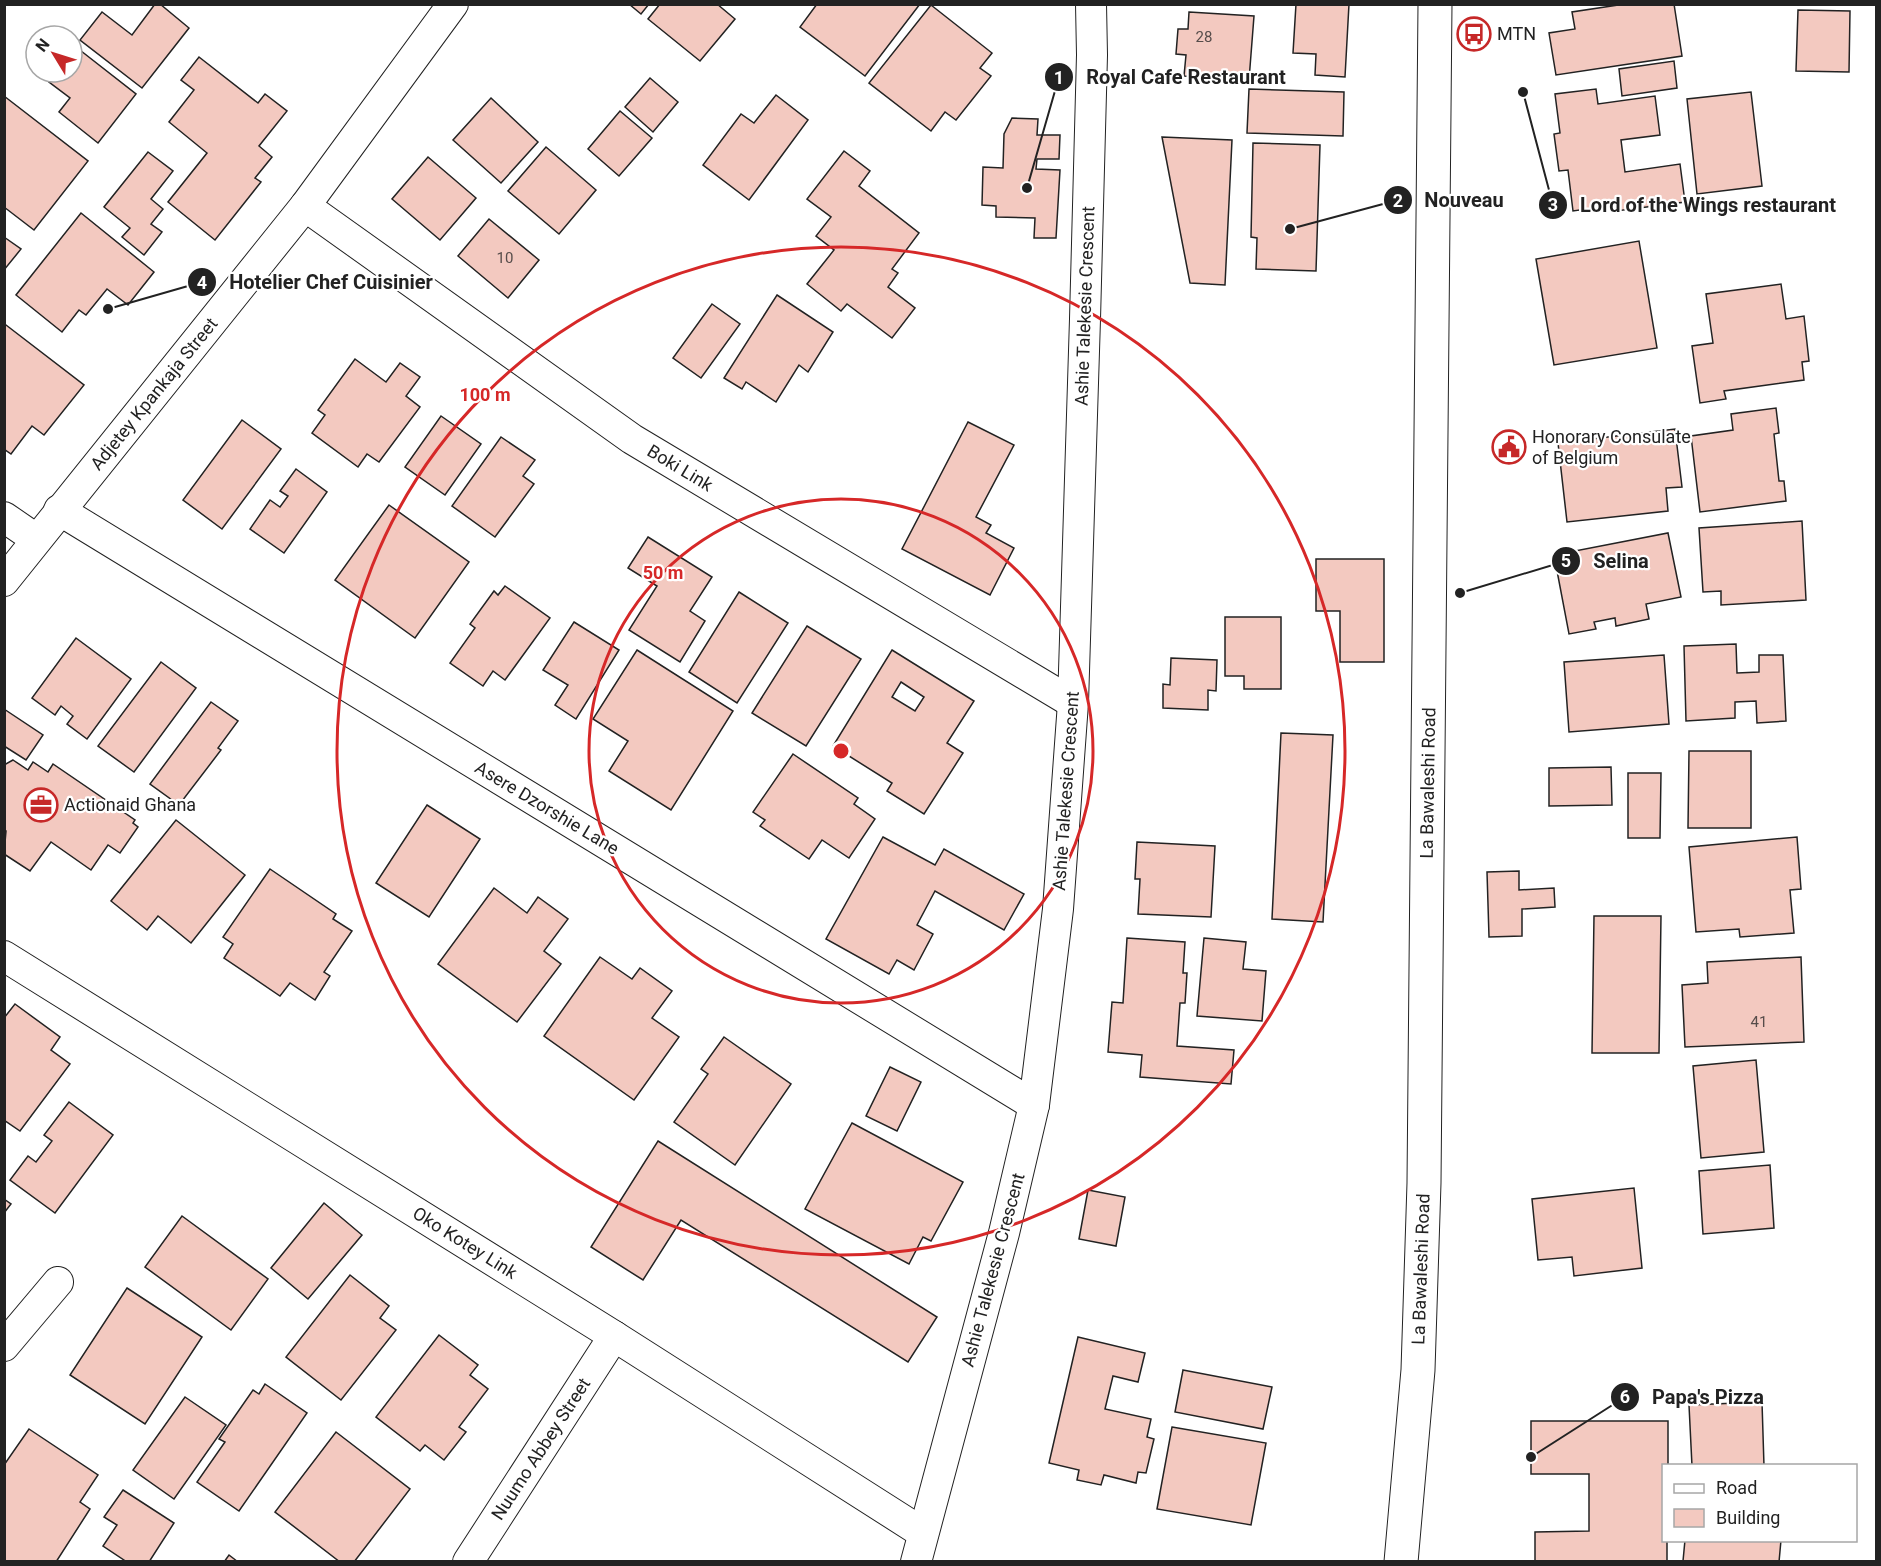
<svg xmlns="http://www.w3.org/2000/svg" width="1881" height="1566" font-family="Roboto,sans-serif">
<rect width="100%" height="100%" fill="#fff"/>
<!-- building -->
<g fill="#f3c9c0" stroke="#222" stroke-width="1.5" fill-rule="evenodd">
<polygon points="155,4 160,4 189,28 142,88 80,40 102,12 132,35"/>
<polygon points="629,4 649,4 641,14"/>
<polygon points="660,4 717,4 735,19 700,61 648,19"/>
<polygon points="817,4 920,4 865,76 800,27"/>
<polygon points="1296,4 1349,4 1345,77 1315,75 1316,54 1293,53"/>
<polygon points="1625,4 1674,4 1682,56 1556,75 1549,33 1575,29 1572,12"/>
<polygon points="931,5 992,53 980,68 991,76 956,120 945,112 931,131 869,83"/>
<polygon points="1798,10 1850,11 1849,72 1796,71"/>
<polygon points="1189,12 1254,16 1249,80 1184,76 1186,55 1176,54 1178,29 1188,29"/>
<polygon points="76,47 136,94 98,143 59,112 70,98 49,82 57,72 72,72 72,52"/>
<polygon points="199,57 258,103 265,94 287,111 259,146 272,157 255,178 261,182 215,240 168,202 207,153 169,122 194,90 181,80"/>
<polygon points="1674,61 1677,88 1622,96 1619,69"/>
<polygon points="650,78 678,102 653,132 625,107"/>
<polygon points="1249,89 1344,92 1343,136 1247,133"/>
<polygon points="1596,89 1598,104 1655,96 1660,135 1621,140 1625,172 1680,164 1685,202 1616,211 1615,205 1573,211 1568,170 1559,171 1554,134 1560,133 1555,94"/>
<polygon points="1751,92 1762,186 1697,194 1687,99"/>
<polygon points="776,95 808,120 749,200 703,165 741,114 754,123"/>
<polygon points="4,96 88,161 34,230 4,207"/>
<polygon points="491,98 538,142 501,183 453,140"/>
<polygon points="620,111 652,138 619,176 588,149"/>
<polygon points="1012,118 1038,119 1037,135 1060,135 1059,159 1037,159 1036,169 1060,170 1056,238 1034,238 1035,218 996,217 996,206 982,205 983,167 1003,168 1004,134"/>
<polygon points="1162,137 1232,140 1225,285 1190,283"/>
<polygon points="1253,143 1320,145 1316,271 1256,269 1257,238 1251,237"/>
<polygon points="546,147 596,190 559,234 508,191"/>
<polygon points="844,151 870,171 859,186 919,233 892,269 898,273 888,287 915,308 892,338 847,304 841,311 807,284 834,250 816,236 831,217 807,199"/>
<polygon points="148,152 173,171 151,199 163,209 151,224 162,232 144,255 122,237 130,228 104,207"/>
<polygon points="428,157 476,198 440,240 392,199"/>
<polygon points="81,213 154,272 128,305 107,289 86,315 79,310 62,332 16,295"/>
<polygon points="489,219 539,260 508,298 458,256"/>
<polygon points="4,237 21,249 4,270"/>
<polygon points="1639,241 1657,348 1554,365 1536,259"/>
<polygon points="1781,284 1786,319 1804,316 1809,361 1802,362 1804,380 1724,391 1726,399 1700,403 1692,346 1713,343 1706,294"/>
<polygon points="777,295 833,332 808,372 799,365 776,402 746,382 742,389 724,378"/>
<polygon points="712,304 740,324 701,378 673,358"/>
<polygon points="6,325 84,385 44,435 32,426 11,454 4,449 4,327"/>
<polygon points="355,359 386,382 400,363 420,377 406,396 420,407 379,462 367,454 358,467 312,433 325,415 318,410"/>
<polygon points="1776,408 1779,433 1774,434 1779,481 1784,481 1786,501 1700,512 1691,436 1733,430 1731,414"/>
<polygon points="441,416 481,444 445,495 405,467"/>
<polygon points="242,420 281,449 222,529 183,500"/>
<polygon points="968,422 1014,445 976,517 991,525 986,533 1014,548 990,595 902,549"/>
<polygon points="1675,429 1682,487 1666,488 1668,511 1567,522 1558,443"/>
<polygon points="501,437 535,460 523,476 534,484 495,537 452,506"/>
<polygon points="296,469 327,492 284,553 250,529 270,500 280,507 288,496 280,491"/>
<polygon points="389,505 469,562 415,638 335,580"/>
<polygon points="1802,521 1806,600 1721,605 1721,591 1703,592 1699,528"/>
<polygon points="1668,533 1681,597 1646,604 1649,619 1616,626 1615,618 1594,622 1596,629 1569,634 1554,555"/>
<polygon points="648,537 712,577 690,611 705,621 680,662 629,630 657,586 628,568"/>
<polygon points="1316,559 1384,559 1384,662 1340,662 1340,611 1316,611"/>
<polygon points="505,586 550,618 505,680 493,671 483,686 450,663 475,628 470,624 494,591 498,595"/>
<polygon points="739,592 788,623 737,703 689,672"/>
<polygon points="1225,617 1281,617 1281,689 1244,689 1244,676 1225,676"/>
<polygon points="574,622 619,650 576,719 555,705 568,685 543,670"/>
<polygon points="807,626 861,659 806,746 752,713"/>
<polygon points="76,638 131,679 87,739 67,724 73,716 61,706 55,715 32,698"/>
<polygon points="1736,644 1737,673 1759,672 1759,655 1783,655 1786,721 1757,723 1756,701 1735,702 1735,718 1686,721 1684,646"/>
<polygon points="637,650 733,711 671,810 609,771 628,741 593,719"/>
<path d="M892,650L974,701L947,743L963,753L924,814L887,791L892,783L833,746ZM901,682L924,697L915,711L892,697Z"/>
<polygon points="1664,655 1669,724 1569,732 1564,662"/>
<polygon points="1171,658 1217,660 1216,691 1208,690 1208,710 1163,708 1163,684 1170,685"/>
<polygon points="161,662 196,688 134,772 98,746"/>
<polygon points="211,702 238,721 218,748 221,750 179,805 150,784"/>
<polygon points="4,709 43,735 26,760 4,746"/>
<polygon points="1281,733 1333,735 1323,922 1272,919"/>
<polygon points="1689,751 1751,751 1751,828 1688,828"/>
<polygon points="793,754 858,798 854,804 875,819 849,858 822,840 809,859 760,826 765,820 753,812"/>
<polygon points="13,760 28,770 33,762 48,772 53,764 135,820 133,823 138,827 120,853 108,845 91,870 51,842 30,871 4,854 6,831 4,830 4,765"/>
<polygon points="1611,767 1612,805 1549,806 1549,768"/>
<polygon points="1628,773 1661,773 1660,838 1628,838"/>
<polygon points="427,805 480,839 429,917 376,883"/>
<polygon points="176,820 245,875 191,943 158,916 147,930 111,901"/>
<polygon points="883,837 935,865 944,849 1024,894 1004,930 935,891 917,925 933,934 914,970 897,960 889,974 826,939"/>
<polygon points="1797,837 1801,889 1790,890 1794,933 1740,937 1739,929 1696,932 1689,847"/>
<polygon points="1137,842 1215,846 1211,917 1138,914 1140,879 1135,879"/>
<polygon points="270,869 336,914 333,919 352,931 324,972 330,976 315,1000 290,983 280,996 224,958 233,944 223,937"/>
<polygon points="1519,871 1519,890 1554,888 1555,907 1522,909 1522,936 1489,937 1487,872"/>
<polygon points="494,888 527,913 538,897 568,919 544,951 561,964 517,1022 438,964"/>
<polygon points="1594,916 1661,916 1659,1053 1592,1053"/>
<polygon points="1127,938 1185,942 1183,973 1187,973 1185,1003 1180,1003 1177,1046 1234,1050 1231,1084 1140,1077 1142,1055 1108,1052 1112,1002 1123,1003"/>
<polygon points="1204,938 1246,942 1243,969 1266,971 1262,1021 1197,1016"/>
<polygon points="600,957 632,979 640,968 672,991 652,1018 679,1037 634,1100 544,1036"/>
<polygon points="1801,957 1804,1042 1685,1047 1682,985 1708,983 1707,962"/>
<polygon points="15,1004 60,1037 51,1050 70,1064 20,1131 4,1120 4,1018"/>
<polygon points="724,1037 791,1084 735,1165 674,1122 708,1074 701,1069"/>
<polygon points="1756,1060 1764,1152 1701,1158 1693,1066"/>
<polygon points="890,1067 921,1082 897,1131 866,1116"/>
<polygon points="69,1102 113,1135 55,1213 10,1180 28,1156 36,1162 52,1141 44,1135"/>
<polygon points="852,1123 963,1182 931,1241 923,1237 909,1264 805,1209"/>
<polygon points="658,1141 937,1317 908,1362 681,1220 643,1280 591,1247"/>
<polygon points="1770,1165 1774,1228 1703,1234 1699,1171"/>
<polygon points="1634,1188 1642,1268 1574,1276 1572,1257 1538,1260 1532,1199"/>
<polygon points="1088,1190 1125,1197 1116,1246 1079,1239"/>
<polygon points="4,1199 11,1204 4,1213"/>
<polygon points="324,1203 362,1235 308,1299 271,1268"/>
<polygon points="182,1216 268,1279 231,1330 145,1267"/>
<polygon points="350,1275 389,1306 380,1318 396,1330 341,1400 286,1357"/>
<polygon points="127,1288 202,1337 145,1424 70,1375"/>
<polygon points="439,1335 478,1365 470,1375 488,1389 459,1427 466,1432 444,1460 425,1445 420,1451 376,1417"/>
<polygon points="1078,1337 1145,1353 1138,1382 1113,1376 1105,1409 1151,1419 1147,1437 1154,1439 1146,1473 1138,1472 1136,1483 1104,1475 1101,1485 1077,1480 1079,1470 1049,1463"/>
<polygon points="1183,1370 1272,1387 1263,1429 1175,1412"/>
<polygon points="265,1384 307,1413 239,1511 197,1482 225,1442 219,1439 253,1390 259,1394"/>
<polygon points="185,1397 226,1425 174,1499 133,1470"/>
<polygon points="1762,1402 1764,1466 1692,1466 1689,1405"/>
<polygon points="1531,1421 1668,1421 1668,1466 1664,1466 1664,1540 1667,1540 1667,1562 1535,1562 1535,1532 1589,1531 1589,1474 1531,1474"/>
<polygon points="1172,1427 1266,1443 1251,1525 1157,1509"/>
<polygon points="29,1429 98,1475 80,1502 90,1509 56,1562 4,1562 4,1465"/>
<polygon points="336,1432 410,1489 354,1562 340,1562 275,1512"/>
<polygon points="123,1490 174,1523 149,1562 127,1562 103,1546 117,1525 104,1517"/>
<polygon points="1685,1540 1781,1540 1779,1562 1683,1561"/>
<polygon points="229,1555 238,1562 224,1562"/>
</g>
<g fill="none" stroke-linecap="round" stroke-linejoin="round">
<!-- street casing -->
<g stroke="#222" stroke-width="32">
<g id="street">
<polyline points="305,206 632,439 1073,703"/>
<polyline points="59,510 1034,1105"/>
<polyline points="4,517 36,539"/>
<polyline points="4,581 305,206 453,4"/>
<polyline points="4,956 614,1336 923,1533"/>
<polyline points="4,1346 58,1282"/>
<polyline points="468,1562 614,1336"/>
<polyline points="916,1562 1004,1233 1034,1105 1058,909 1073,703 1085,319 1092,55 1091,4"/>
</g>
</g>
<!-- secondary casing -->
<g stroke="#222" stroke-width="35">
<polyline id="secondary" points="1401,1562 1418,1370 1424,1183 1435,4"/>
</g>
<!-- street -->
<use href="#street" stroke="#fff" stroke-width="30"/>
<!-- secondary -->
<use href="#secondary" stroke="#fff" stroke-width="33"/>
</g>
<!-- distance rings -->
<g fill="none" stroke="#d62828" stroke-width="3">
<circle cx="841" cy="751" r="252"/>
<circle cx="841" cy="751" r="504"/>
</g>
<!-- icons -->
<defs>
<g id="bus-ring" transform="scale(1.725)"><circle r="9.5" fill="#fff" stroke="#c62828" stroke-width="1.5"/><path d="M-5-6H5V4H4V6H2V4H-2V6H-4V4H-5ZM-3.5-4V0h7V-4ZM-3.5 1.2v1.5H-2V1.2ZM2 1.2v1.5H3.5V1.2Z" fill="#c62828"/></g>
<g id="civic-ring" transform="scale(1.725)"><circle r="9.5" fill="#fff" stroke="#c62828" stroke-width="1.5"/><path d="M-.6-6.5H3V-4.5H.6V-3L4-1V1h2V6H-6V1h2V-1L-.6-3ZM-1.2 2.5V6h2.4V2.5Z" fill="#c62828"/></g>
<g id="office-ring" transform="scale(1.725)"><circle r="9.5" fill="#fff" stroke="#c62828" stroke-width="1.5"/><path d="M-6-3h4V-5.5h4V-3h4V5H-6ZM-1-4.5V-3h2v-1.5ZM-6 0V1H6V0Z" fill="#c62828"/></g>
</defs>
<g fill-rule="evenodd">
<use href="#bus-ring" x="1474" y="34"/>
<use href="#civic-ring" x="1509" y="447"/>
<use href="#office-ring" x="41" y="805"/>
</g>
<g text-anchor="middle" stroke-width="4.5" stroke-linejoin="round" paint-order="stroke">
<!-- number labels -->
<g font-size="15" fill="#564c4a">
<text x="1204" y="42">28</text>
<text x="505" y="263">10</text>
<text x="1759" y="1027">41</text>
</g>
<!-- poi labels -->
<g font-size="18" fill="#222" stroke="#fff" text-anchor="start">
<text x="1497" y="40">MTN</text>
<text x="1532" y="443">Honorary Consulate<tspan x="1532" dy="21">of Belgium</tspan></text>
<text x="64" y="811">Actionaid Ghana</text>
</g>
<!-- street labels -->
<g font-size="18" fill="#222" stroke="#fff">
<text transform="translate(1085 306) rotate(-88)" y="6">Ashie Talekesie Crescent</text>
<text transform="translate(154 394) rotate(-51)" y="6">Adjetey Kpankaja Street</text>
<text transform="translate(680 468) rotate(31)" y="6">Boki Link</text>
<text transform="translate(1428 783) rotate(-89)" y="6">La Bawaleshi Road</text>
<text transform="translate(1066 791) rotate(-86)" y="6">Ashie Talekesie Crescent</text>
<text transform="translate(547 808) rotate(31)" y="6">Asere Dzorshie Lane</text>
<text transform="translate(465 1243) rotate(32)" y="6">Oko Kotey Link</text>
<text transform="translate(1421 1269) rotate(-88)" y="6">La Bawaleshi Road</text>
<text transform="translate(993 1270) rotate(-75)" y="6">Ashie Talekesie Crescent</text>
<text transform="translate(541 1449) rotate(-57)" y="6">Nuumo Abbey Street</text>
</g>
</g>
<circle cx="841" cy="751" r="9" fill="#d62828" stroke="#fff" stroke-width="3"/>
<g font-size="18" text-anchor="middle" font-weight="bold" fill="#d62828" stroke="#fff" stroke-width="4.5" stroke-linejoin="round" paint-order="stroke">
<text x="485" y="401">100 m</text>
<text x="663" y="579">50 m</text>
</g>
<!-- callouts -->
<path fill="none" stroke="#222" stroke-width="2" d="M1027 188L1059 77M1290 229L1398 200M1523 92L1553 205M108 309L202 282M1460 593L1566 561M1531 1457L1625 1397"/>
<g fill="#222" stroke="#fff" stroke-width="2">
<circle cx="1027" cy="188" r="6"/>
<circle cx="1290" cy="229" r="6"/>
<circle cx="1523" cy="92" r="6"/>
<circle cx="108" cy="309" r="6"/>
<circle cx="1460" cy="593" r="6"/>
<circle cx="1531" cy="1457" r="6"/>
<circle cx="1059" cy="77" r="15"/>
<circle cx="1398" cy="200" r="15"/>
<circle cx="1553" cy="205" r="15"/>
<circle cx="202" cy="282" r="15"/>
<circle cx="1566" cy="561" r="15"/>
<circle cx="1625" cy="1397" r="15"/>
</g>
<g font-size="18" text-anchor="middle" font-weight="bold" fill="#fff">
<text x="1059" y="84">1</text>
<text x="1398" y="207">2</text>
<text x="1553" y="211">3</text>
<text x="202" y="289">4</text>
<text x="1566" y="567">5</text>
<text x="1625" y="1403">6</text>
</g>
<g font-size="20" text-anchor="middle" font-weight="bold" fill="#222" stroke="#fff" stroke-width="4.5" stroke-linejoin="round" paint-order="stroke">
<text x="1186" y="84">Royal Cafe Restaurant</text>
<text x="1464" y="207">Nouveau</text>
<text x="1708" y="212">Lord of the Wings restaurant</text>
<text x="331" y="289">Hotelier Chef Cuisinier</text>
<text x="1621" y="568">Selina</text>
<text x="1708" y="1404">Papa's Pizza</text>
</g>
<!-- border -->
<rect width="1881" height="1566" fill="none" stroke="#222222" stroke-width="12"/>
<!-- legend -->
<rect x="1662" y="1464" width="195" height="78" fill="#ffffff" stroke="#a7a7a7" stroke-width="1.5"/>
<rect x="1674" y="1484" width="30" height="9" fill="#ffffff" stroke="#a7a7a7" stroke-width="1.5"/>
<text x="1716" y="1494" font-size="18" fill="#222222">Road</text>
<rect x="1674" y="1509" width="30" height="18" fill="#f3c9c0" stroke="#a7a7a7" stroke-width="1.5"/>
<text x="1716" y="1524" font-size="18" fill="#222222">Building</text>
<!-- north arrow -->
<g transform="translate(54 54) rotate(308)"><circle r="28" fill="#ffffff" stroke="#a7a7a7" stroke-width="1.5"/>
<path d="M0-4.5L10 22L0 15L-10 22Z" fill="#c62828"/>
<text y="-9" font-size="16" font-weight="bold" text-anchor="middle" fill="#222222">N</text>
</g>
</svg>
